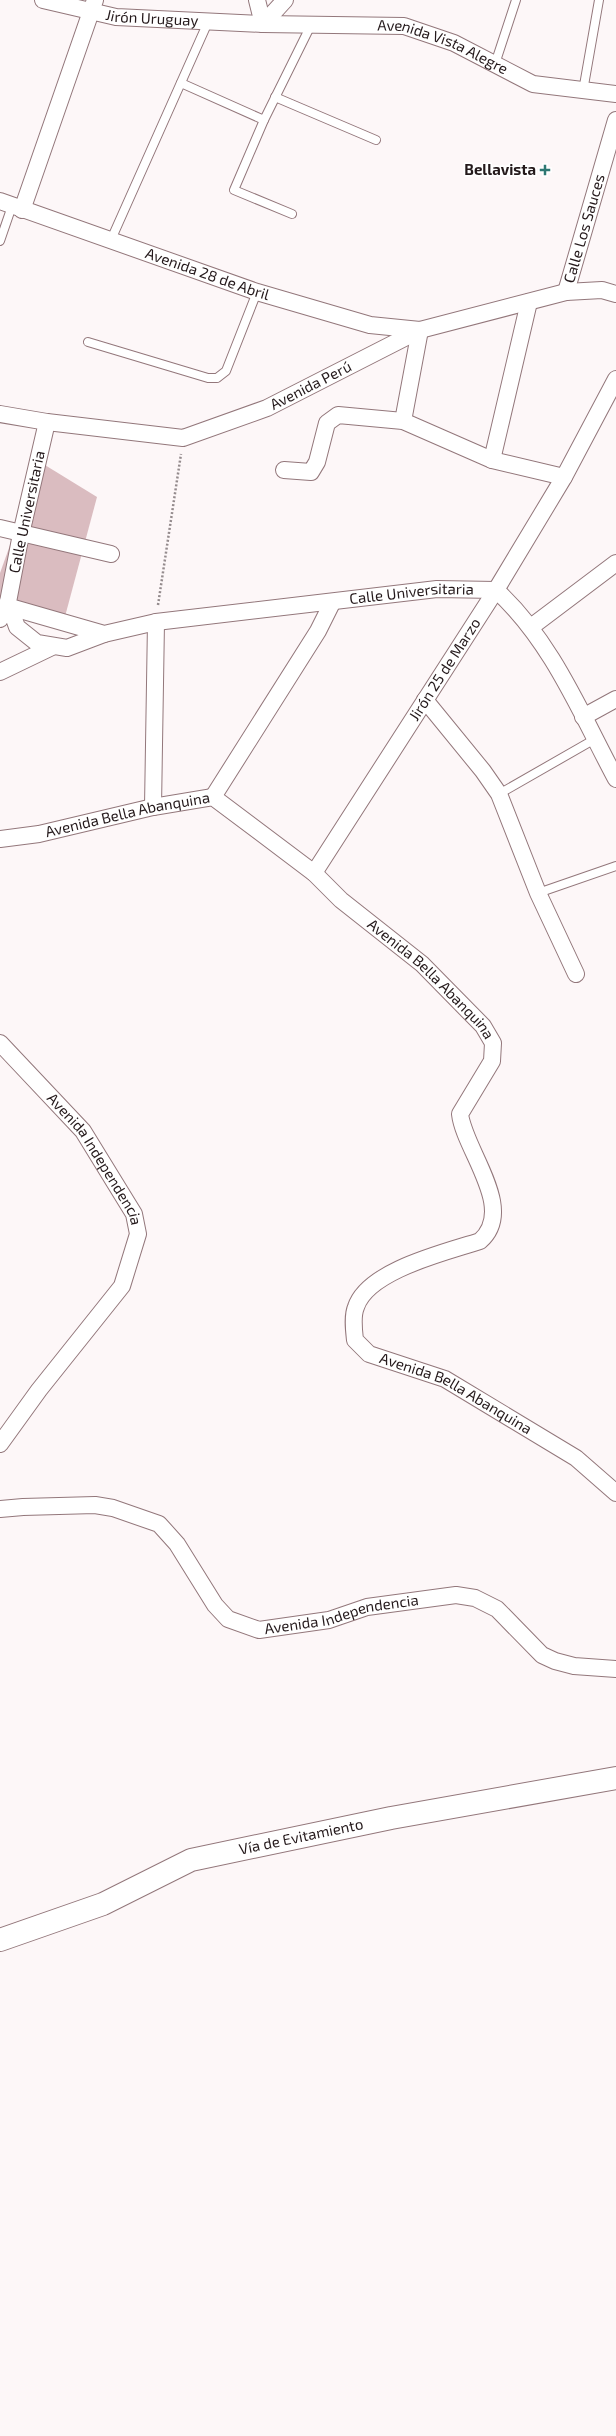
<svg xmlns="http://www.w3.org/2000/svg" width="616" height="2436" font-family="'Exo 2',sans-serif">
<rect width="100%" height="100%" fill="#fdf7f8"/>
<!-- green -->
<polygon fill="#dabcc0" points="40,462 97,497 63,624 0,609 0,573"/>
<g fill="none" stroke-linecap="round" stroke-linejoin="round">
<!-- service casing -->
<g stroke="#93777b" stroke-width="10">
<g id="service">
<polyline points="495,64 516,0"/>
<polyline points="181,83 264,120 311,25"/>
<polyline points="583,91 599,0"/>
<polyline points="275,97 376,140"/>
<polyline points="264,120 234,190 292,214"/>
<polyline points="0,241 12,206"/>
<polyline points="110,242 208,22"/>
<polyline points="88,342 208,378 217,378 226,371 257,292"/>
<polyline points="499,794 595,739"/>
<polyline points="538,893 616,866"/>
</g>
</g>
<!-- minor casing -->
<g stroke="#93777b" stroke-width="18">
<g id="minor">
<path id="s1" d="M43,0L116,17L263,24L404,26L454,43L533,84L616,94"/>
<polyline points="257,0 263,24"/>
<polyline points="263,24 285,0"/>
<path id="s2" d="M0,201L257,292L370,325L420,330"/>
<polyline points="22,210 95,0"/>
<path id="s3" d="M566,292L616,120"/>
<path id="s4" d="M0,414L47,422L183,438L267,408L420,330L566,292L602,290L616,294"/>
<polyline points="403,421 420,330"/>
<path id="s5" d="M47,422L21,534L8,602L10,607L104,634L156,622L437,589L496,590C552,641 581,714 616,779"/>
<polyline points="492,460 529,302"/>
<polyline points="284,470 311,472 317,462 327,423 338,415 403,421 492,460 564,477"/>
<polyline points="0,528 111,554"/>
<polyline points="0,619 8,602 17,627 37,643 67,648 104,634"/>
<polyline points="531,627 616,563"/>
<polyline points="0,672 52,647"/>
<polyline points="425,700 483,771 499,794 538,893 576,974"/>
<polyline points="583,717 616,699"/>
<polyline points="213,797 318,631 332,603"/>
<polyline points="153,807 156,622"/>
<path id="s6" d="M0,839L39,834L153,807L213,797L314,873L341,900L422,964L483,1026L493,1043L492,1061L460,1114C464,1150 517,1209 480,1241C447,1252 368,1270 356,1307C352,1316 354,1331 355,1340L369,1354L445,1379L576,1458L616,1493"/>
<path id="s7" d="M314,873L496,590L564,477L616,379"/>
<path id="s8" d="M0,1043L83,1131L134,1214L138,1234L122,1286L39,1390L0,1444"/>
<path id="s9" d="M0,1509L23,1507L95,1505L113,1508L159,1524L177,1544L215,1605L228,1619L259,1630L329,1620L367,1607L456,1595L475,1598L497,1609L542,1655L555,1661L574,1666L616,1669"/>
</g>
</g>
<!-- secondary casing -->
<g stroke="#93777b" stroke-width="24">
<g id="secondary">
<path id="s10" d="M0,1940L103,1904L191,1860L391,1818L616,1778"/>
</g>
</g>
<!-- path -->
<polyline stroke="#948b8d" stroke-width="2.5" stroke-dasharray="2 2" stroke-linecap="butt" points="158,605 181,454"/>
<!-- service -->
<use href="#service" stroke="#fff" stroke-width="8"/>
<!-- minor -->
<use href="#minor" stroke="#fff" stroke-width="16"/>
<!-- secondary -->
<use href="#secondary" stroke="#fff" stroke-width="22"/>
</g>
<!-- markers -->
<path fill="#2e7773" stroke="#fff" stroke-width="1.5" d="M543 164h4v4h4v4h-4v4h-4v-4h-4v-4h4z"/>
<g text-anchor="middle" stroke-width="3.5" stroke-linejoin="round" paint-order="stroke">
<!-- street labels -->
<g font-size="15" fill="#24191b" stroke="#fff">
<text dy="5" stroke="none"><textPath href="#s1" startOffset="111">Jirón Uruguay</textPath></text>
<text dy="5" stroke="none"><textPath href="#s1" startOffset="406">Avenida Vista Alegre</textPath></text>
<text dy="5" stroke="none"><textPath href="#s3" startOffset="66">Calle Los Sauces</textPath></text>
<text dy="5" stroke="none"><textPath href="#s2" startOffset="220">Avenida 28 de Abril</textPath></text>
<text dy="5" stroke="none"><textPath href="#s4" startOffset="323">Avenida Perú</textPath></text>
<text transform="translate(27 512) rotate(-78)" y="5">Calle Universitaria</text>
<text dy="5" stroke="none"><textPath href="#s5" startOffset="598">Calle Universitaria</textPath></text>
<text dy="5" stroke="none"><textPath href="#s7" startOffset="242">Jirón 25 de Marzo</textPath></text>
<text dy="5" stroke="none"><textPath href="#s6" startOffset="130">Avenida Bella Abanquina</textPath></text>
<text dy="5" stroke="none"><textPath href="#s6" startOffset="502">Avenida Bella Abanquina</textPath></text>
<text dy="5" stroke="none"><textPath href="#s8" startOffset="151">Avenida Independencia</textPath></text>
<text dy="5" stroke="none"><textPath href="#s6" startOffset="1102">Avenida Bella Abanquina</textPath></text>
<text dy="5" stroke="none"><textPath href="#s9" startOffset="397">Avenida Independencia</textPath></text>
<text dy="5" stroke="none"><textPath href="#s10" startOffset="320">Vía de Evitamiento</textPath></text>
</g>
<!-- poi labels -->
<g font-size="15" font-weight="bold" fill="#24191b" stroke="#fff" text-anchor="end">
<text x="536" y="175">Bellavista</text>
</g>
</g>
</svg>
